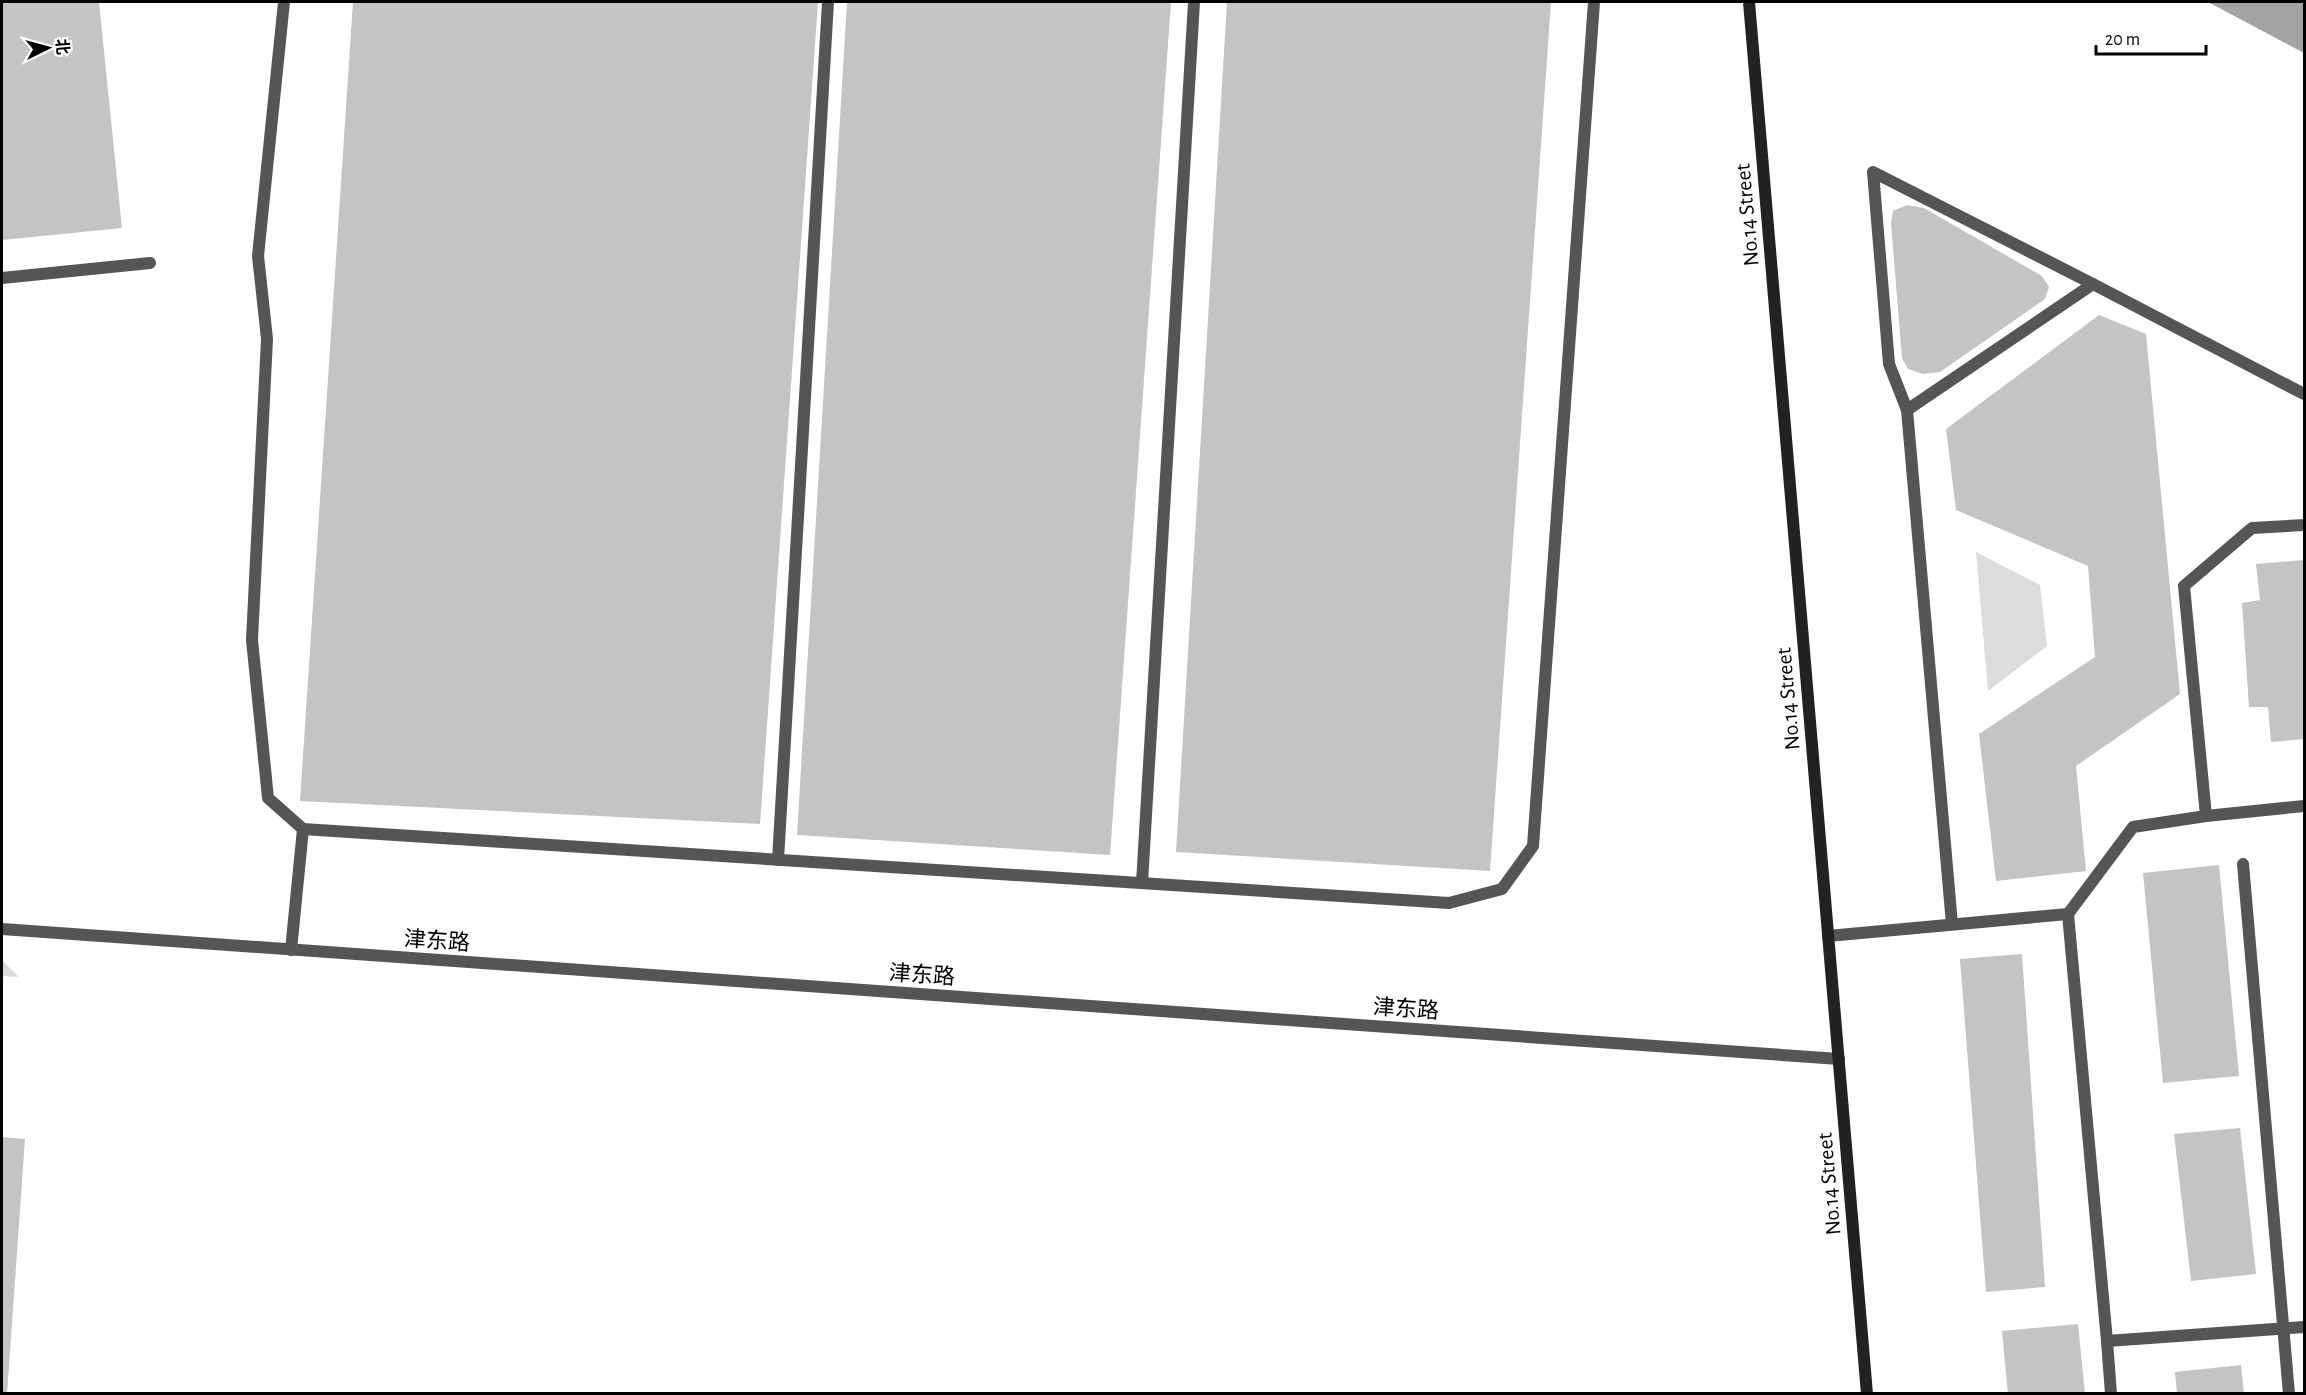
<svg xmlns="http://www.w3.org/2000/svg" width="2306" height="1395" font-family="'Alegreya Sans','Noto Sans SC',sans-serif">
<rect width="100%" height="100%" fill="#fff"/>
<!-- green -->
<g fill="#dcdcdc">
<polygon points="1976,552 2040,585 2047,646 1988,691"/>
<polygon points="2,960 19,977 2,976"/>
</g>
<!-- water -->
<polygon fill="#a3a3a3" points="2208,2 2304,2 2304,53"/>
<!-- building -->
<g fill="#c4c4c4">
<polygon points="2,2 99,2 122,228 2,240"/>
<polygon points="353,2 818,2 760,824 300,801"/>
<polygon points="847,2 1171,2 1110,855 797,835"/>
<polygon points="1227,2 1551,2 1490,871 1176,852"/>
<polygon points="1907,205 1924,208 2042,276 2049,287 2045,299 1940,372 1923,374 1908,369 1902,358 1891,223 1893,211"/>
<polygon points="2099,315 2146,334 2180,694 2076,766 2086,871 1996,881 1979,734 2095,657 2088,566 1956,510 1946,429"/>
<polygon points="2304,560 2304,739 2271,742 2268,707 2249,707 2242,603 2260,600 2256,564"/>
<polygon points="2219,865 2239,1076 2163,1083 2143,873"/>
<polygon points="2022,954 2045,1287 1986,1292 1960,959"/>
<polygon points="2240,1128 2256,1274 2191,1281 2174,1134"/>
<polygon points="2,1137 25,1139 7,1394 2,1394"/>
<polygon points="2078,1324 2085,1394 2008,1394 2002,1331"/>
<polygon points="2241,1365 2244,1394 2177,1394 2175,1372"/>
</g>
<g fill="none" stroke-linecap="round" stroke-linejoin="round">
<!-- lane -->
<g stroke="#555" stroke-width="12">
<polyline points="284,2 258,256 267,339 252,640 268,798 303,829 1449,903 1502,889 1533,846 1594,2"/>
<polyline points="2,278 150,263"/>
<polyline points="1907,410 1889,364 1873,172 2093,284"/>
<polyline points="2206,816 2184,586 2252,528 2304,525"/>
<polyline points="778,860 828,2"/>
<polyline points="2243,864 2289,1394"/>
<polyline points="1142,883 1194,2"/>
<polyline points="2068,914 2107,1341"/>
<polyline points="1952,924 1907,410 2093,284 2304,394"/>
<polyline points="1828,936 2068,914 2133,827 2206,816 2304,806"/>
<polyline points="291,950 303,829"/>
<polyline points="2111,1394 2107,1341 2304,1327"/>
</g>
<!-- street -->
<polyline stroke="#555" stroke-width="12" points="2,929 1839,1059"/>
<!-- secondary -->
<polyline stroke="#222" stroke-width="12" points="1749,2 1867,1394"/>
</g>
<g text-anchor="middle" stroke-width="4.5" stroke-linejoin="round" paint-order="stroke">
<!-- street labels -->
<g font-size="22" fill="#000" stroke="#fff">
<text transform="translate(1746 215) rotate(-95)" y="8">No.14 Street</text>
<text transform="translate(1787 699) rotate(-95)" y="8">No.14 Street</text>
<text transform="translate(437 940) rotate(4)" y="8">津东路</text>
<text transform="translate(922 974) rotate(4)" y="8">津东路</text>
<text transform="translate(1406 1008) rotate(4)" y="8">津东路</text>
<text transform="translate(1828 1184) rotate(-95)" y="8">No.14 Street</text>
</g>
</g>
<!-- border -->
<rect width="2306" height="1395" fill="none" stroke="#000000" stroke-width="6"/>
<!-- north arrow -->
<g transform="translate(48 48) rotate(85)" stroke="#ffffff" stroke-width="4.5" paint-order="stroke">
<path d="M0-4.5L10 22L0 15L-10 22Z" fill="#000000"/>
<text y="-9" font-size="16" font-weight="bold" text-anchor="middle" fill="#000000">北</text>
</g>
<!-- scale -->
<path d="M2096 45v9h110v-9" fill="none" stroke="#000000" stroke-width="3"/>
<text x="2105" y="45" font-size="18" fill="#000000" stroke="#ffffff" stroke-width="4.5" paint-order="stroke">20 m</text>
</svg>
